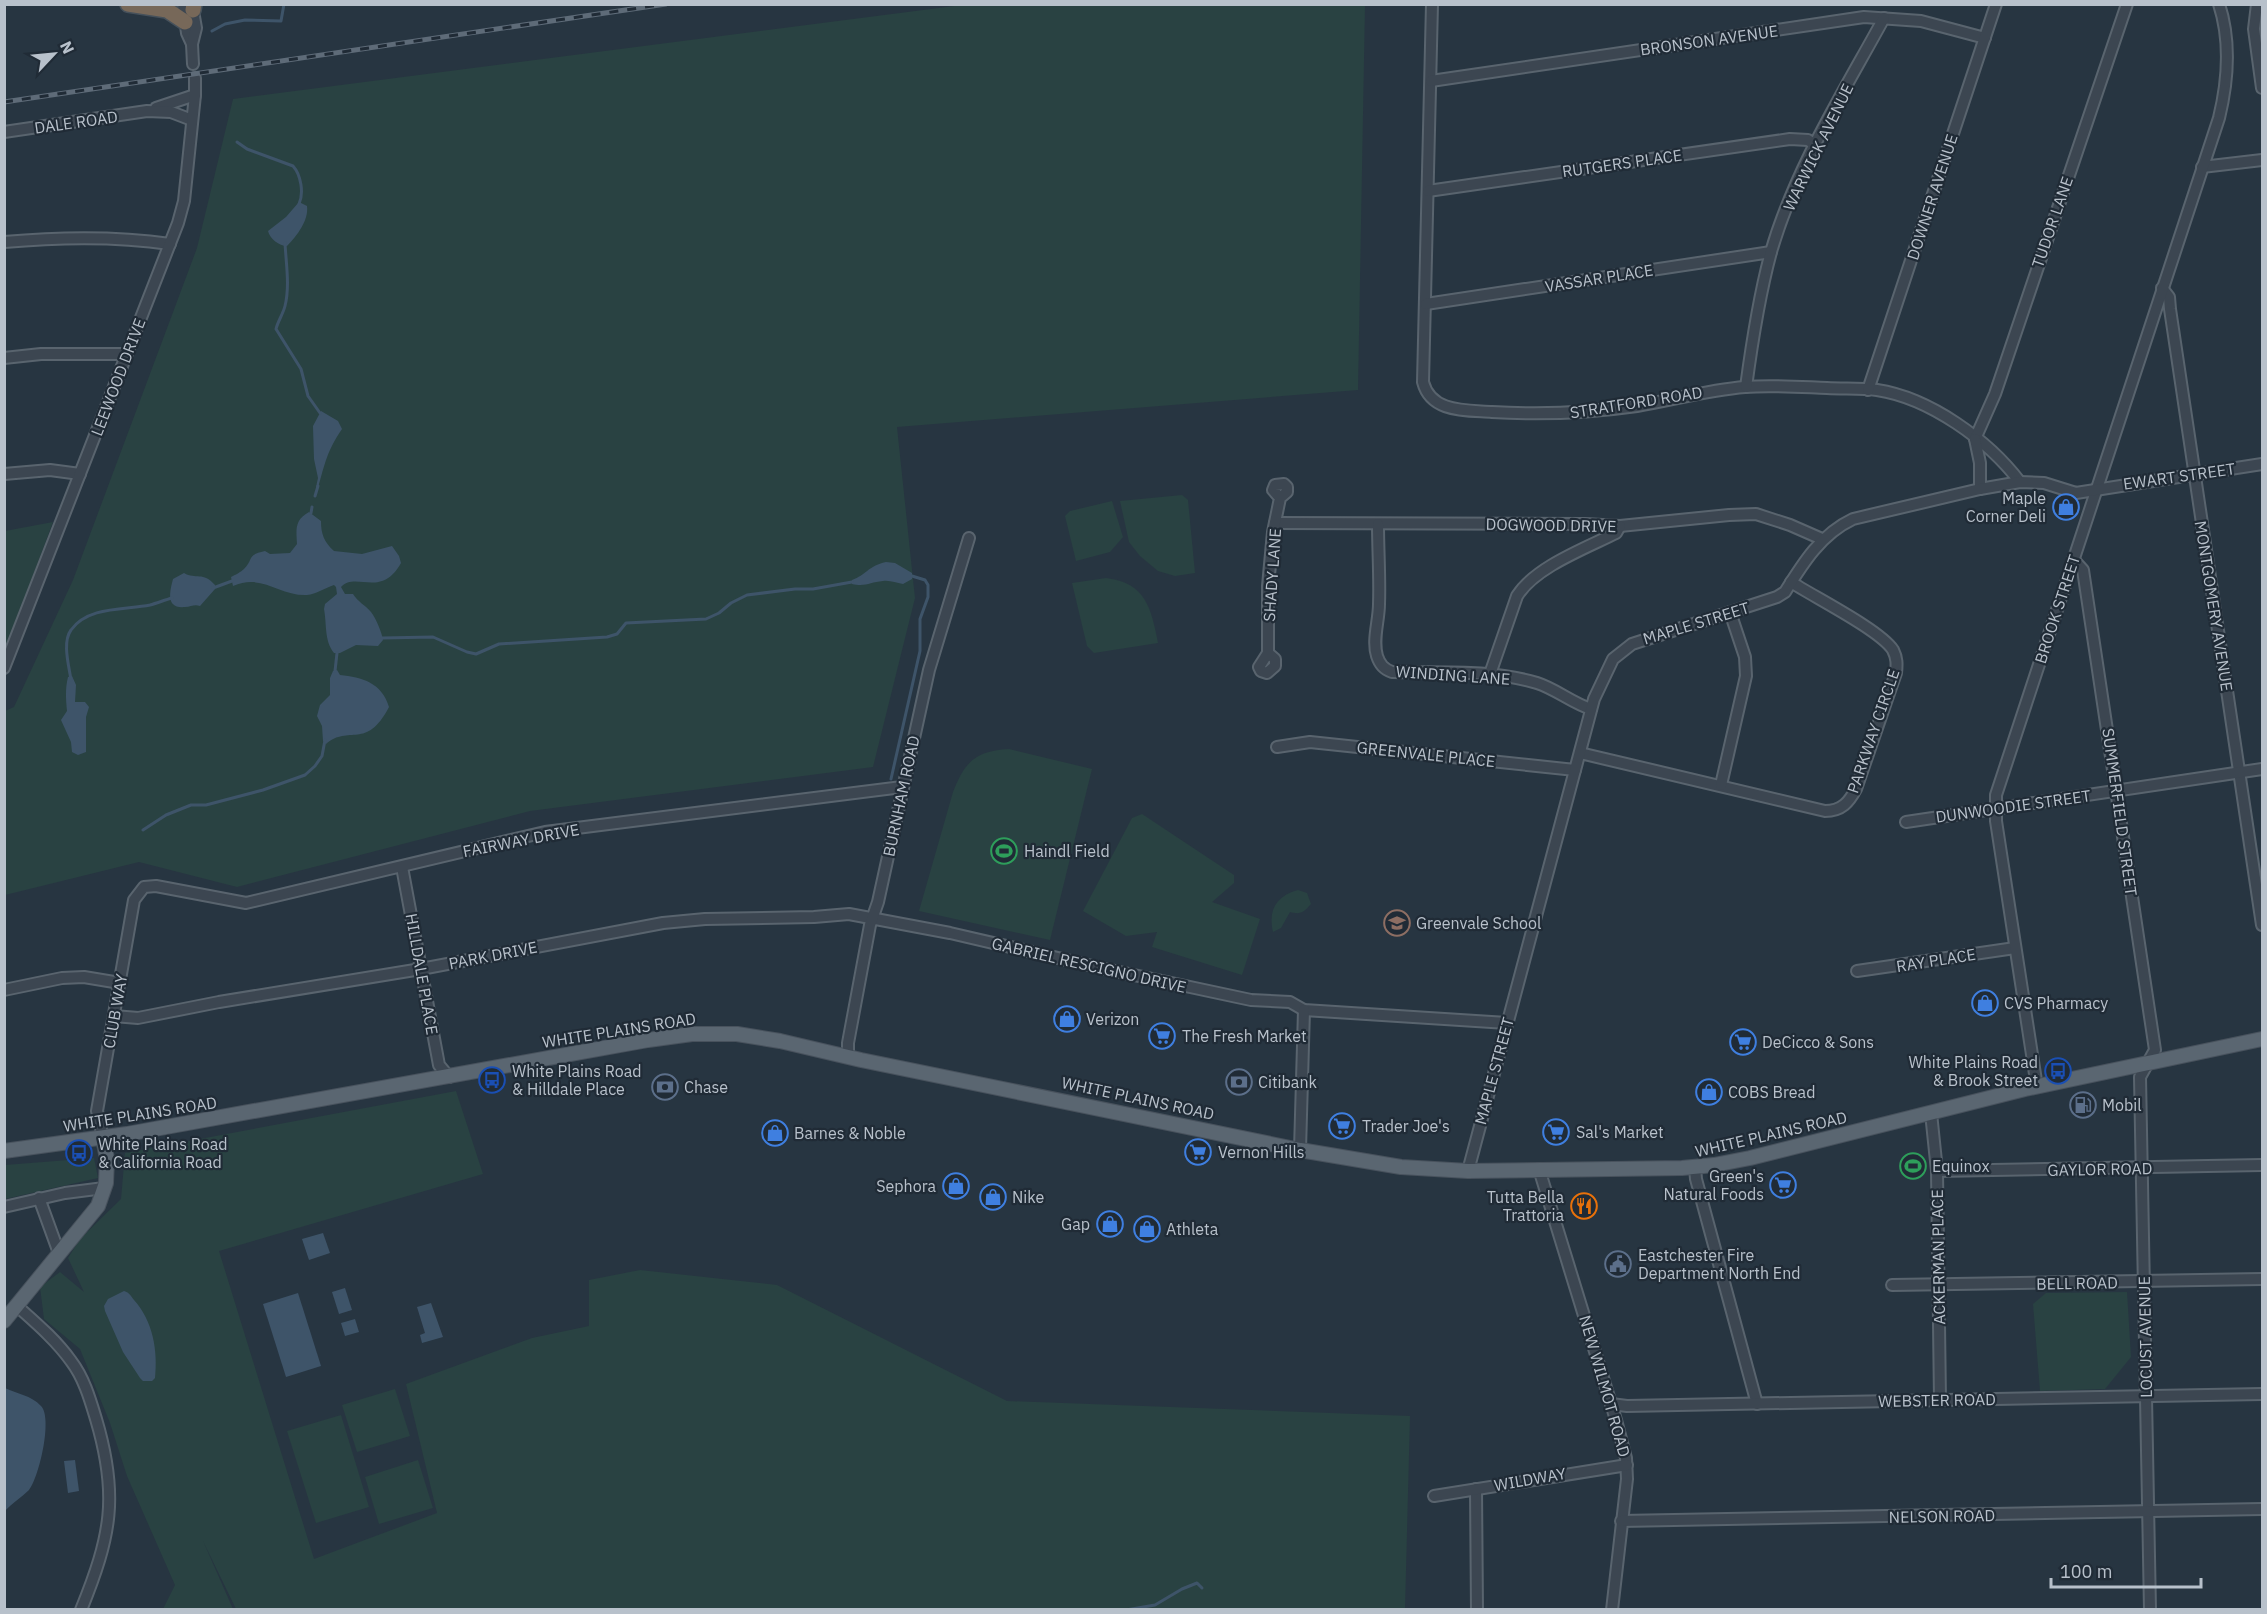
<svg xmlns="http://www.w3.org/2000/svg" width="2267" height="1614" font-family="'IBM Plex Sans',sans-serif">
<rect width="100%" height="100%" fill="#273541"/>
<!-- green -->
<g fill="#294242">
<polygon points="962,5 1365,5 1358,390 897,427 915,598 873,767 530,811 237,887 139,862 5,895 5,711 14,707 73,580 197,248 233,99"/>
<polygon points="1182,495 1188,500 1195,573 1175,576 1158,571 1140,556 1129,542 1120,501"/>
<polygon points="1112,501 1123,537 1110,552 1076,561 1065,516 1070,511"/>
<polygon points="53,522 5,651 5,531"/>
<path d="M1106,578C1146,583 1151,608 1158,643L1094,653L1087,646L1072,583Z"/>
<path d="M1009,749L1092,769L1050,940L919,911L953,792C965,761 976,751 1009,749Z"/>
<polygon points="1142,814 1234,875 1234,883 1212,902 1260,919 1242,975 1152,947 1157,932 1126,936 1083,911 1132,818"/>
<path d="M1298,890L1307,893L1311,904C1304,912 1301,915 1290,912L1281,928L1273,932C1268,910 1276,896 1298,890Z"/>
<polygon points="456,1091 483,1174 219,1251 314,1559 437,1513 406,1384 532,1338 589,1326 589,1280 640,1270 777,1285 1007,1401 1410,1416 1405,1609 236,1609 203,1541 233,1609 163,1609 175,1585 127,1476 110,1423 80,1349 44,1319 40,1287 60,1272 84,1292 68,1258 80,1239 121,1199 125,1153"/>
<polygon points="94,1158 98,1178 5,1199 5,1165"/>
<polygon points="2127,1292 2131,1357 2105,1389 2040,1391 2033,1304 2046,1293"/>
<polygon points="395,1389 410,1436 357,1452 342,1405"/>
<polygon points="341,1415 369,1507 316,1523 287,1431"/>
<polygon points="418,1460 433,1508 379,1524 365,1477"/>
</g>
<!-- water -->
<g fill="#3e5469">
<path d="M299,202L307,206C309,220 297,236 287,246C279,246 270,239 268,231L286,217Z"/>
<path d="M321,411L338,421L342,429C327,451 325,463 318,488L316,487L318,478L314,459L313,426Z"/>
<path d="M309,512L321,521C321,534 324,542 334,551L362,554L392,546L399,556L401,563C381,599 356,571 341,587L345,594H353C358,602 365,605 371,612C376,618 382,633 383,640L378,646L356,645L340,653H334C324,640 327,625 324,609L325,604L337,594L336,587L334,585C325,588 316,594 307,595C279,596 262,573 233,586L231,577C235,575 241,572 244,569C254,559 246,555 265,551L270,554L290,553L297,544C296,528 295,520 309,512Z"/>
<path d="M886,562L895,563L912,573V579L903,584C896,583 890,580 883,581C870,582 866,587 852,584V580C866,575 868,566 886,562Z"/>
<path d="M184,573C196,580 203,571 215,585V589L200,606C194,604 191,607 185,607C165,609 170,591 173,579Z"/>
<path d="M337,670L340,675C362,677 382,683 389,707C366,751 349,724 326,744L323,741L322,726L317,716L320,705L330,695V678L333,671Z"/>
<path d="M72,676L76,685L75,702H85L89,707L86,717V752L78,755L72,752L71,742L61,720L67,711C66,700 65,689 68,677Z"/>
<polygon points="323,1233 330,1253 309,1260 302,1239"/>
<polygon points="345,1288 352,1310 339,1314 332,1292"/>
<path d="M124,1291C130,1293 130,1295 134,1300C153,1321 158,1351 155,1378L152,1381H143L140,1378L123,1352L105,1311L104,1306L108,1299Z"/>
<polygon points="298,1293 321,1366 286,1377 263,1304"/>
<polygon points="431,1303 443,1337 422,1343 420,1335 425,1333 417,1307"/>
<polygon points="355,1319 359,1332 345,1336 341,1323"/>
<path d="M5,1388C17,1394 31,1395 41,1406C53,1418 39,1478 29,1490C21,1498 12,1503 5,1511Z"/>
<polygon points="75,1460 79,1491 68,1493 64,1461"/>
</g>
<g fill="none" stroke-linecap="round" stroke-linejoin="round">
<!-- stream -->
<g stroke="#3e5469" stroke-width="3">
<polyline points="212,31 225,24 245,20 281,21 284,4"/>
<path d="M237,142L247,149L293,166C301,175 304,193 299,204"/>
<path d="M285,243C286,263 290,286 285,306C283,314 278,321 276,329L301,369L308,396L320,413"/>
<polyline points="315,496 318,486"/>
<polyline points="311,513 312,507"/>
<polyline points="213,588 232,581"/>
<polyline points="382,638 433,637 467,652 476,654 499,644 607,637 617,634 626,623 706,619 719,613 731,603 747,595 795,589 813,589 852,582"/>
<polyline points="335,671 337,653"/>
<path d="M71,680C69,666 62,642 71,630C88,606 125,610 150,605C157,603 165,600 172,598"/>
<polyline points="891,779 920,651 920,619 928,597 928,585 925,580 912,576"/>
<polyline points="143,830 166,815 191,805 206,805 263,790 305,775 315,766 322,756 325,740"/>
<polyline points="1126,1610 1155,1605 1182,1589 1197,1583 1202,1588"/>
</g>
<!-- minor casing -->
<g stroke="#59646e" stroke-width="14">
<g id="minor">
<polyline points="183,4 187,33 192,44"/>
<path d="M1432,4L1423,382C1431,413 1466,410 1492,412C1541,415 1588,413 1637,406C1673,400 1708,390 1745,387C1772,385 1800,387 1827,388C1843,389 1861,388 1877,390C1930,398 1988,440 2020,482"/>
<polyline points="2257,4 2254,29 2262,88"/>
<polyline points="192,5 196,28 192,44 193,64"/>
<polyline points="1431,81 1864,17 1921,21 1985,38"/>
<polyline points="156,108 195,95"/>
<polyline points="4,132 147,111 171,112 192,120"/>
<polyline points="2202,167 2262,160"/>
<polyline points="1428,191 1790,139 1808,140 1815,145"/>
<path d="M4,242C59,237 116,236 170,244"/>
<polyline points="2162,288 2169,297 2170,309 2262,925"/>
<polyline points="1426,304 1771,252"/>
<polyline points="4,358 41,354 127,354"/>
<path d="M1746,387C1752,342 1759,296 1771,252C1795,169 1843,93 1884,18"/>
<polyline points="1868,390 1996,4"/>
<polyline points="1975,439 1995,394 2127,4"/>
<polyline points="1975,439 1980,463 1980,489"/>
<polyline points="4,474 50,470 80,474"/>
<polyline points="1275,523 1585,524 1620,526 1729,515 1756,514 1790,525 1822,539"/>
<path d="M1378,524C1378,550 1380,578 1379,604C1379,621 1372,640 1377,656C1380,665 1384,669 1392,672C1439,673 1491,669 1537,683C1556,689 1572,703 1591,709"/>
<polyline points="2073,559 2083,570 2155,1050 2140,1077 2150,1610"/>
<polyline points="1268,653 1275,659 1275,666 1267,673 1261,671 1259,667 1268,653 1268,586 1273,532 1280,498 1287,492 1287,487 1284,484 1275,485 1273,490 1280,498"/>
<polyline points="4,668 178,223 184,201 195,95 195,78"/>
<path d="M1490,674L1517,596C1535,567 1586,548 1616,533L1620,526"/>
<polyline points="1277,747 1310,742 1575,770"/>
<path d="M1580,753L1825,811C1842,811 1849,802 1856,789L1896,673C1897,664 1897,658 1893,650C1880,630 1814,597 1791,582"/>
<polyline points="1721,785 1746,676 1745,657 1730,612"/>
<polyline points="1906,822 2262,769"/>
<polyline points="402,867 439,1065 449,1077"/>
<polyline points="1857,971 2015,948"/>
<polyline points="4,990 62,978 84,977 120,983"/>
<polyline points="114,1016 138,1018 219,1002 421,969 663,923 705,919 814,917 849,914 950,933 1101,968 1251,1000 1290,1002 1304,1010 1507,1023"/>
<polyline points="848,1057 848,1043 870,925 878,902 929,670 969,538"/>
<path d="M2037,1087L1996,821V795L2219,118C2228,81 2231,41 2219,4"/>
<polyline points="1931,1113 1937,1171 1940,1400"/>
<polyline points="103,1138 97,1111 134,900 144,887 156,886 246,903 545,832 902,787"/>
<polyline points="1300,1150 1304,1010"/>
<polyline points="1695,1168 1696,1179 1757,1404"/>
<polyline points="1539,1169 1616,1420 1626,1458 1627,1479 1612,1610"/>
<path d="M1468,1171L1594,699L1613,659L1632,644L1777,597L1785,592C1803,563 1821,534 1853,519L1980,489L2020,482L2044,483L2076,493L2262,464"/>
<polyline points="1937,1171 2262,1165"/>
<polyline points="39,1198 59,1253"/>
<polyline points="4,1207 65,1193 104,1188"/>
<polyline points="1892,1285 2262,1279"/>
<path d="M17,1306C36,1323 56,1340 71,1361C84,1378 90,1399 96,1419C119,1496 111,1536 81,1610"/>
<polyline points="1611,1404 1627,1406 2262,1394"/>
<polyline points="1476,1489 1477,1610"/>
<polyline points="1434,1496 1627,1465"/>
<polyline points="1621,1521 2262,1509"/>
</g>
</g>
<!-- major casing -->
<g stroke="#48525d" stroke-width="16">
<g id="major">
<polyline points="4,1151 127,1134 648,1040 692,1034 737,1034 780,1041 861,1060 1300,1150 1401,1167 1468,1171 1682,1168 1714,1165 1750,1158 2025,1089 2262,1039"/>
<polyline points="4,1321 98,1206 106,1183 107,1159 103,1138"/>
</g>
</g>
<!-- highway casing -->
<g stroke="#46515b" stroke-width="18">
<g id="highway">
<polyline points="128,4 167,10 185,22"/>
<polyline points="193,10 194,4"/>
</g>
</g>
<!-- minor -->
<use href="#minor" stroke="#3c4651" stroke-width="10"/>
<!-- major -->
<use href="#major" stroke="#5a6671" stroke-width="14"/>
<!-- highway -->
<use href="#highway" stroke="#776859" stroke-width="15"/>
<!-- rail casing -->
<g stroke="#5e6b78" stroke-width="5">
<polyline id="rail" points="4,102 666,4"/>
</g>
<!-- rail -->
<use href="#rail" stroke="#202b36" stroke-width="3" stroke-dasharray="9" stroke-linecap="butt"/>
</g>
<!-- icons -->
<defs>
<g id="shop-ring" transform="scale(1.35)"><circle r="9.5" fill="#202b36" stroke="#3f7fe0" stroke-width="1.5"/><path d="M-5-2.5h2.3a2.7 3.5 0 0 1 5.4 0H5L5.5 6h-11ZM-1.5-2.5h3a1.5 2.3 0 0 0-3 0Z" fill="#3f7fe0"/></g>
<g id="stadium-ring" transform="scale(1.35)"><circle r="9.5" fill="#202b36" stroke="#2e9e5b" stroke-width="1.5"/><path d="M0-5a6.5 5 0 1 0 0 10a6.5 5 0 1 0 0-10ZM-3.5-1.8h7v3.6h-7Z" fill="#2e9e5b"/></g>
<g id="school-ring" transform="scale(1.35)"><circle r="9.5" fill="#202b36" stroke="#8d6e63" stroke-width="1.5"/><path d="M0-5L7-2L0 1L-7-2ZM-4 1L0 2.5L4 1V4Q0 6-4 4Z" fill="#8d6e63"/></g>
<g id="supermarket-ring" transform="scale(1.35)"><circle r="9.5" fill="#202b36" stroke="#3f7fe0" stroke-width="1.5"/><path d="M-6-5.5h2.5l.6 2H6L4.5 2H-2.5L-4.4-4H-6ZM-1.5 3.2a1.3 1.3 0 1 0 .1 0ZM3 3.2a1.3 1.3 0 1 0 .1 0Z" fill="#3f7fe0"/></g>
<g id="bus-ring" transform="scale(1.35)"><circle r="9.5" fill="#202b36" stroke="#1a4fb4" stroke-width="1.5"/><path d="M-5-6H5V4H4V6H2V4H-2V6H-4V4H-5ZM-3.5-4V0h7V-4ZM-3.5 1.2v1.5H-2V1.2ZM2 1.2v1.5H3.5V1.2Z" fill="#1a4fb4"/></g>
<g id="bank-ring" transform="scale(1.35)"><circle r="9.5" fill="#202b36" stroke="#5c6f8a" stroke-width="1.5"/><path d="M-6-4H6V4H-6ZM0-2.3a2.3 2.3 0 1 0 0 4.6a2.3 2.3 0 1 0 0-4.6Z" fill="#5c6f8a"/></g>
<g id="fuel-ring" transform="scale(1.35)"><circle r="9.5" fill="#202b36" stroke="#5c6f8a" stroke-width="1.5"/><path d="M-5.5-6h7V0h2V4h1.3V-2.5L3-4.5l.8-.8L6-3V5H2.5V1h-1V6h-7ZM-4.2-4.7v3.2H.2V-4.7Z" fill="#5c6f8a"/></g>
<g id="restaurant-ring" transform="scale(1.35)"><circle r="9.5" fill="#202b36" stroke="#e8710a" stroke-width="1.5"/><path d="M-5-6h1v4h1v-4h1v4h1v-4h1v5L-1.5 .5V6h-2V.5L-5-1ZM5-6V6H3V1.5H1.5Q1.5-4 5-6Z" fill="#e8710a"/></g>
<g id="civic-ring" transform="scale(1.35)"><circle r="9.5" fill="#202b36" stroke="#5c6f8a" stroke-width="1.5"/><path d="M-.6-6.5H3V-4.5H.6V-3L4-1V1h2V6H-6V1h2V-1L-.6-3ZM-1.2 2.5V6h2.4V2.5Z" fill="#5c6f8a"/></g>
</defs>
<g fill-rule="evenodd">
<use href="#shop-ring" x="2066" y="507"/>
<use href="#stadium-ring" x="1004" y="851"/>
<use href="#school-ring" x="1397" y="923"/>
<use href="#shop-ring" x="1985" y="1003"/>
<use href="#shop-ring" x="1067" y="1019"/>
<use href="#supermarket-ring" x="1162" y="1036"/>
<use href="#supermarket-ring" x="1743" y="1042"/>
<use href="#bus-ring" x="2058" y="1071"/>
<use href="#bus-ring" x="492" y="1080"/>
<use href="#bank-ring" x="1239" y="1082"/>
<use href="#bank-ring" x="665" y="1087"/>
<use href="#shop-ring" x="1709" y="1092"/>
<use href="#fuel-ring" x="2083" y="1105"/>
<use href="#supermarket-ring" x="1342" y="1126"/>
<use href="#supermarket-ring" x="1556" y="1132"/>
<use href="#shop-ring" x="775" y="1133"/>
<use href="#supermarket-ring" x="1198" y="1152"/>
<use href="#bus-ring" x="79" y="1153"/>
<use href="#stadium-ring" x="1913" y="1166"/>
<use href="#supermarket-ring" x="1783" y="1185"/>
<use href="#shop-ring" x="956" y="1186"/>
<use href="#shop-ring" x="993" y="1197"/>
<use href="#restaurant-ring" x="1584" y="1206"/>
<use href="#shop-ring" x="1110" y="1224"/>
<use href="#shop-ring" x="1147" y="1229"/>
<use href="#civic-ring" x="1618" y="1264"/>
</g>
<g text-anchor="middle" stroke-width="4.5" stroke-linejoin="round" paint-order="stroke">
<!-- street labels -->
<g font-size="16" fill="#b8c1cb" stroke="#202b36">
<text transform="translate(1709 40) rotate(-8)" y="6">BRONSON AVENUE</text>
<text transform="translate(76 122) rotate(-8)" y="6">DALE ROAD</text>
<text transform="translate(1818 147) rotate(-64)" y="6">WARWICK AVENUE</text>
<text transform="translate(1622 163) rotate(-8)" y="6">RUTGERS PLACE</text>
<text transform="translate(1932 197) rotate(-72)" y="6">DOWNER AVENUE</text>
<text transform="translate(2052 222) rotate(-71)" y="6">TUDOR LANE</text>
<text transform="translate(1599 278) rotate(-9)" y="6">VASSAR PLACE</text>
<text transform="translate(118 377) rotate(-69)" y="6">LEEWOOD DRIVE</text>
<text transform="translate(1636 402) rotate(-9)" y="6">STRATFORD ROAD</text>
<text transform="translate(2179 476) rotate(-8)" y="6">EWART STREET</text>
<text transform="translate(1551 525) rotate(1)" y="6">DOGWOOD DRIVE</text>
<text transform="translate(1272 575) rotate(-86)" y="6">SHADY LANE</text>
<text transform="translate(2214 606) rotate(81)" y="6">MONTGOMERY AVENUE</text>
<text transform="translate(2057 609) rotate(-72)" y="6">BROOK STREET</text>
<text transform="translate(1696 623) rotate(-17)" y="6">MAPLE STREET</text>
<text transform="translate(1453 675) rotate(4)" y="6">WINDING LANE</text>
<text transform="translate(1873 731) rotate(-71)" y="6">PARKWAY CIRCLE</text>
<text transform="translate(1426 754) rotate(6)" y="6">GREENVALE PLACE</text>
<text transform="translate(901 796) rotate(-78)" y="6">BURNHAM ROAD</text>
<text transform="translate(2013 806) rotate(-8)" y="6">DUNWOODIE STREET</text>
<text transform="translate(2120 812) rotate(82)" y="6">SUMMERFIELD STREET</text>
<text transform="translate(521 840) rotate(-11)" y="6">FAIRWAY DRIVE</text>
<text transform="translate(493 955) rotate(-11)" y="6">PARK DRIVE</text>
<text transform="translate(1936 960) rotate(-9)" y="6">RAY PLACE</text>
<text transform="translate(1089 965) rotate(13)" y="6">GABRIEL RESCIGNO DRIVE</text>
<text transform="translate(422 974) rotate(80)" y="6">HILLDALE PLACE</text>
<text transform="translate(115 1011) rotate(-80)" y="6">CLUB WAY</text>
<text transform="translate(619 1030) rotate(-9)" y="6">WHITE PLAINS ROAD</text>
<text transform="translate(1494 1071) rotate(-75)" y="6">MAPLE STREET</text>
<text transform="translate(1138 1098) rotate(12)" y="6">WHITE PLAINS ROAD</text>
<text transform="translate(140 1114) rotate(-9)" y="6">WHITE PLAINS ROAD</text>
<text transform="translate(1771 1134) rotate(-13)" y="6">WHITE PLAINS ROAD</text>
<text transform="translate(2100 1169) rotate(-1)" y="6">GAYLOR ROAD</text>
<text transform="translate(1938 1257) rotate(-91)" y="6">ACKERMAN PLACE</text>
<text transform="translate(2077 1283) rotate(-1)" y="6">BELL ROAD</text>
<text transform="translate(2145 1337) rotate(-91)" y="6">LOCUST AVENUE</text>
<text transform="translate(1605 1386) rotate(74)" y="6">NEW WILMOT ROAD</text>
<text transform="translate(1937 1400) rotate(-1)" y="6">WEBSTER ROAD</text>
<text transform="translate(1530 1479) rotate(-10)" y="6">WILDWAY</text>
<text transform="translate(1942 1516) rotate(-1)" y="6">NELSON ROAD</text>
</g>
<!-- poi labels -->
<g font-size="16" fill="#b8c1cb" stroke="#202b36" text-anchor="start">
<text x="2046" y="504" text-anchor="end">Maple<tspan x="2046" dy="18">Corner Deli</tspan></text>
<text x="1024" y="857">Haindl Field</text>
<text x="1416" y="929">Greenvale School</text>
<text x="2004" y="1009">CVS Pharmacy</text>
<text x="1086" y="1025">Verizon</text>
<text x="1182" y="1042">The Fresh Market</text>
<text x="1762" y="1048">DeCicco &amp; Sons</text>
<text x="2038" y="1068" text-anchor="end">White Plains Road<tspan x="2038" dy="18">&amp; Brook Street</tspan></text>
<text x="512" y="1077">White Plains Road<tspan x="512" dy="18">&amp; Hilldale Place</tspan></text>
<text x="1258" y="1088">Citibank</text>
<text x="684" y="1093">Chase</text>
<text x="1728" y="1098">COBS Bread</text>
<text x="2102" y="1111">Mobil</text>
<text x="1362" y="1132">Trader Joe's</text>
<text x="1576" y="1138">Sal's Market</text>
<text x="794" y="1139">Barnes &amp; Noble</text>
<text x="98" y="1150">White Plains Road<tspan x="98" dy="18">&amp; California Road</tspan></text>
<text x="1218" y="1158">Vernon Hills</text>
<text x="1932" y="1172">Equinox</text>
<text x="1764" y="1182" text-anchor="end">Green's<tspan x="1764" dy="18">Natural Foods</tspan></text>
<text x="936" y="1192" text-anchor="end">Sephora</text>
<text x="1012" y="1203">Nike</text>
<text x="1564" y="1203" text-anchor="end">Tutta Bella<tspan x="1564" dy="18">Trattoria</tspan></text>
<text x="1090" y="1230" text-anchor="end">Gap</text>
<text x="1166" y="1235">Athleta</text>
<text x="1638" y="1261">Eastchester Fire<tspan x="1638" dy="18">Department North End</tspan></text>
</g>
</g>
<!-- border -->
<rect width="2267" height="1614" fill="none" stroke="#b8c1cb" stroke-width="12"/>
<!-- north arrow -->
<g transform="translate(54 54) rotate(64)" stroke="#202b36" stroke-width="4.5" paint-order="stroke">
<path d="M0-4.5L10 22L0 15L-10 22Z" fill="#b8c1cb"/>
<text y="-9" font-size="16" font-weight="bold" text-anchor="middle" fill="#b8c1cb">N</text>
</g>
<!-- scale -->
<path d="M2051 1578v9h150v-9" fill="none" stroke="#b8c1cb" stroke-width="3"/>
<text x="2060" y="1578" font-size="18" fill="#b8c1cb" stroke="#202b36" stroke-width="4.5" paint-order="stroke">100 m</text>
</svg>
